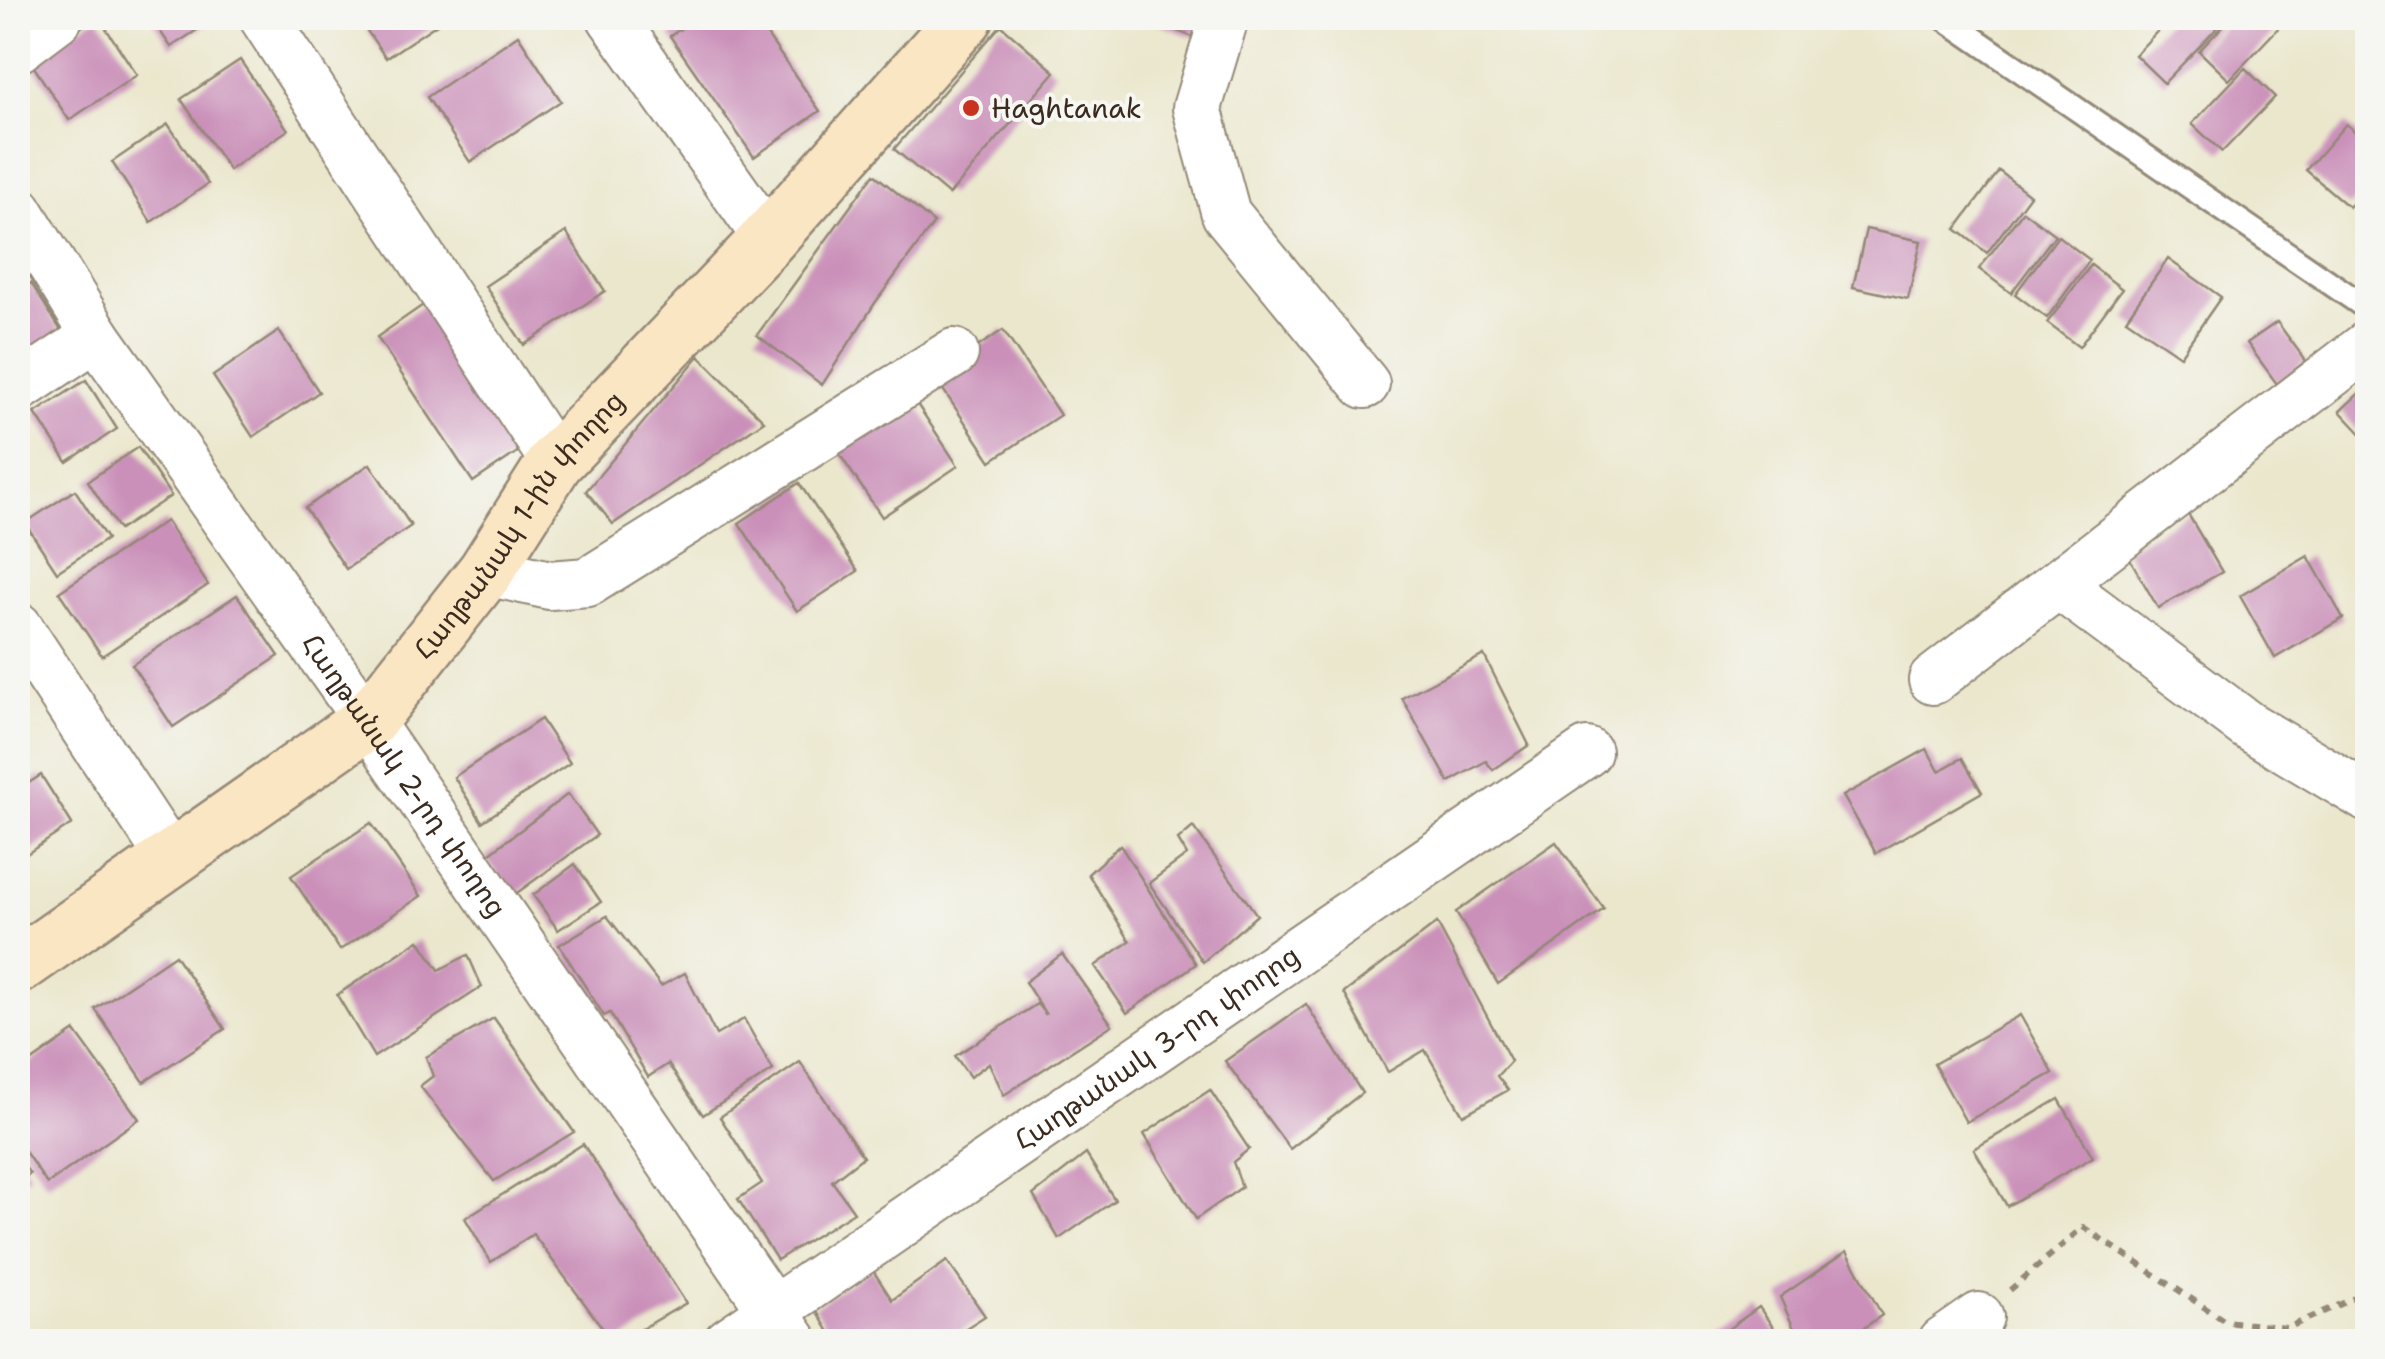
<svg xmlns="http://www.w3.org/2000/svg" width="2385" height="1359" font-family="'Shantell Sans','Noto Sans Armenian',sans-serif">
<rect width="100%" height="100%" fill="#f6f6f2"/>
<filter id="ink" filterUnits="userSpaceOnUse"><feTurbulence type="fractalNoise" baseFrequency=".01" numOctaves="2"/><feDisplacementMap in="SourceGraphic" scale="20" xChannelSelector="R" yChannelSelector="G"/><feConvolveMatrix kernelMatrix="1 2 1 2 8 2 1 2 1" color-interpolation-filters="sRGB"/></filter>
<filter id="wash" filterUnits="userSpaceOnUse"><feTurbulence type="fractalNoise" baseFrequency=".0048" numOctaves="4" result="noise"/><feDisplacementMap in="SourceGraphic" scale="40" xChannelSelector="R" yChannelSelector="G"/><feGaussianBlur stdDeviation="2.25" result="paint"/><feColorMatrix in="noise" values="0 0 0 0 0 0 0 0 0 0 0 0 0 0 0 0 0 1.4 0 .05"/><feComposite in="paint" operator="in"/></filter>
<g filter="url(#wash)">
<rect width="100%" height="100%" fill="#ebe7cd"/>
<g id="blocks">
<!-- building -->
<g fill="#ca90b9">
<polygon points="95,18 99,18 137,75 69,120 30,61"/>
<polygon points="151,18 215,18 171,47"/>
<polygon points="358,18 446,18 386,58"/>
<polygon points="696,18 755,18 820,111 754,157 670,36"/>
<polygon points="1142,18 1200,18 1193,37"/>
<polygon points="2170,18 2207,18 2218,27 2164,83 2135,55"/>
<polygon points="2231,18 2276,18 2282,24 2229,80 2199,51"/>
<polygon points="1001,25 1055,72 949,195 894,149"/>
<polygon points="518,35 561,101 470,162 427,97"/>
<polygon points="240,60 288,130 229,170 181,99"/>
<polygon points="2245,68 2275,97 2222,152 2192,124"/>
<polygon points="168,124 208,184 151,222 112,162"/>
<polygon points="2346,124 2368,143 2368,186 2349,207 2306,170"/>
<polygon points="1999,171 2030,195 1987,253 1956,229"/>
<polygon points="874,174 934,223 875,303 822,385 757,335"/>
<polygon points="2023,211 2055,235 2011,293 1979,269"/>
<polygon points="1866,229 1921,241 1908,299 1853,287"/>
<polygon points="566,232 605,291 524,345 485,286"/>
<polygon points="2058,236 2090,260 2047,318 2015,294"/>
<polygon points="2168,259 2221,297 2180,356 2126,319"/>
<polygon points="2091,265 2122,289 2079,347 2047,323"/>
<polygon points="31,283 62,332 18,362 18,292"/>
<polygon points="426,303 522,449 473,482 377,337"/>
<polygon points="2277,322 2306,361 2277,384 2247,343"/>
<polygon points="1003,330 1060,415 991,461 934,376"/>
<polygon points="279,331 319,392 253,437 213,376"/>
<polygon points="699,356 764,421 613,524 586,491"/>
<polygon points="86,380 117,429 67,462 35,413"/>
<polygon points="2368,385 2368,441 2340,411"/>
<polygon points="913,398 958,466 882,517 836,449"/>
<polygon points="138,447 171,496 119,530 88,481"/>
<polygon points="370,464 411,526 346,569 305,508"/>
<polygon points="799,483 858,571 797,611 739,523"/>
<polygon points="75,490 107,539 57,572 25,523"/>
<polygon points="2188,514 2222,572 2158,608 2125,550"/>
<polygon points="166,521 208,585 102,656 59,592"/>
<polygon points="2308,556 2343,618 2275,658 2240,596"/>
<polygon points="237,595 279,656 173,727 132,665"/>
<polygon points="1484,655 1529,745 1493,770 1486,761 1449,782 1402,698"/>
<polygon points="541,719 570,763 482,822 454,777"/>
<polygon points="1927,749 1939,771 1962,758 1982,792 1876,853 1843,796"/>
<polygon points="41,775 72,824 22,857 18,850 18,790"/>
<polygon points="568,794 597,835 514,895 485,857"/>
<polygon points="371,823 421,896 340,950 291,876"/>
<polygon points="1193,827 1257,915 1203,962 1149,883 1187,855 1178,840"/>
<polygon points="1556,842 1604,909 1498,984 1456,912"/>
<polygon points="1120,845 1196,964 1127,1013 1095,966 1130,941 1088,874"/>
<polygon points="575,864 601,902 558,930 533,895"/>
<polygon points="607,916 661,986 685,973 716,1035 744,1019 773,1070 703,1115 668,1064 648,1077 610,1013 604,1016 559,945"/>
<polygon points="1437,923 1511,1061 1497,1076 1508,1090 1463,1115 1425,1050 1388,1072 1344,993"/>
<polygon points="419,940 439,970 468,955 482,987 374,1057 337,995"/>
<polygon points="1062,954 1112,1025 1004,1095 989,1063 970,1077 955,1056 1037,1004 1046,1015 1025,982"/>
<polygon points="175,955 225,1029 144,1082 95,1009"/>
<polygon points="1306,1004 1362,1093 1290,1149 1225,1061"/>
<polygon points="2020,1015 2053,1073 1966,1122 1934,1064"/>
<polygon points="494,1018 574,1132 494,1181 420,1086 433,1076 426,1057"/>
<polygon points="75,1031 139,1119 47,1184 18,1141 18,1071"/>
<polygon points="800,1062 863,1157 832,1181 854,1212 777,1260 738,1199 762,1183 720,1117"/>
<polygon points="1210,1090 1249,1149 1233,1162 1242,1187 1196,1219 1144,1134"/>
<polygon points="2059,1099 2093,1157 2007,1206 1974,1149"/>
<polygon points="583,1144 686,1303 619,1342 613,1342 533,1234 491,1262 465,1218"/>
<polygon points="1086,1154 1115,1200 1059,1239 1033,1195"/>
<polygon points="18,1157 30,1174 18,1184"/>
<polygon points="1847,1251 1882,1315 1844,1342 1800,1342 1780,1297"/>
<polygon points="947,1261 985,1316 944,1342 835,1342 814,1307 872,1269 892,1300"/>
<polygon points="1759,1307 1783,1342 1710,1342"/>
</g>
</g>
</g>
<g filter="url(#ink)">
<use href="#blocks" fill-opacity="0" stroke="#938876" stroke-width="2.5"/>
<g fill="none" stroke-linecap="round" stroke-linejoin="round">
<!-- lane casing -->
<g stroke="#938876" stroke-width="28">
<polyline id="lane" points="1944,18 2368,309"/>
</g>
<!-- street casing -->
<g stroke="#938876" stroke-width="52">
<g id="street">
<polyline points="264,18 555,462"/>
<polyline points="612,18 768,239"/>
<polyline points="1224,18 1197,108 1226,214 1365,384"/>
<polyline points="18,48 58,18"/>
<path id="s1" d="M18,210L96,336L368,721L794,1342"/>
<polyline points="18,388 96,336"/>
<polyline points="486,571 550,585 588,582 954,353"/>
<polyline points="2058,584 2247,725 2368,798"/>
<polyline points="18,627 170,857"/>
<polyline points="1933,680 2368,345"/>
<path id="s2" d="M728,1342L1587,752"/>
<polyline points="1943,1342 1979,1317"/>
</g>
</g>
<!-- secondary casing -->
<g stroke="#938876" stroke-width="60">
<g id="secondary">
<path id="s3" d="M18,966L368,721L486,571L555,462L768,239L965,18"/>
</g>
</g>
<!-- path -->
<polyline stroke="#938876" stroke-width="6" stroke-dasharray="8 8" stroke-linecap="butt" points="2010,1290 2083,1227 2225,1321 2287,1328 2359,1296 2368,1296"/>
<!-- lane -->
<use href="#lane" stroke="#fff" stroke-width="22"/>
<!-- street -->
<use href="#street" stroke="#fff" stroke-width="48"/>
<!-- secondary -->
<use href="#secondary" stroke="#fbe6c4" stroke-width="55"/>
</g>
</g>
<!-- markers -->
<circle fill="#c8321e" stroke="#f6f6f2" stroke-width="4" cx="971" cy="108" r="10"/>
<g text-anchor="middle" stroke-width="8" stroke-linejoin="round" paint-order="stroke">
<!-- poi labels -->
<g font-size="28" fill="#3b2a1e" stroke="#f6f6f2" text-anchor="start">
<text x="991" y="118">Haghtanak</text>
</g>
<!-- street labels -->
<g font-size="28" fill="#3b2a1e" stroke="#f6f6f2">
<text dy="10" stroke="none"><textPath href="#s3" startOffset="675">Հաղթանակ 1-ին փողոց</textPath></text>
<text dy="10" stroke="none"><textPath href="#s1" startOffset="685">Հաղթանակ 2-րդ փողոց</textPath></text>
<text dy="10" stroke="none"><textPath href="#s2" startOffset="520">Հաղթանակ 3-րդ փողոց</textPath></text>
</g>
</g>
<!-- margin -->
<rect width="2385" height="1359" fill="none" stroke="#f6f6f2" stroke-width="60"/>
</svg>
